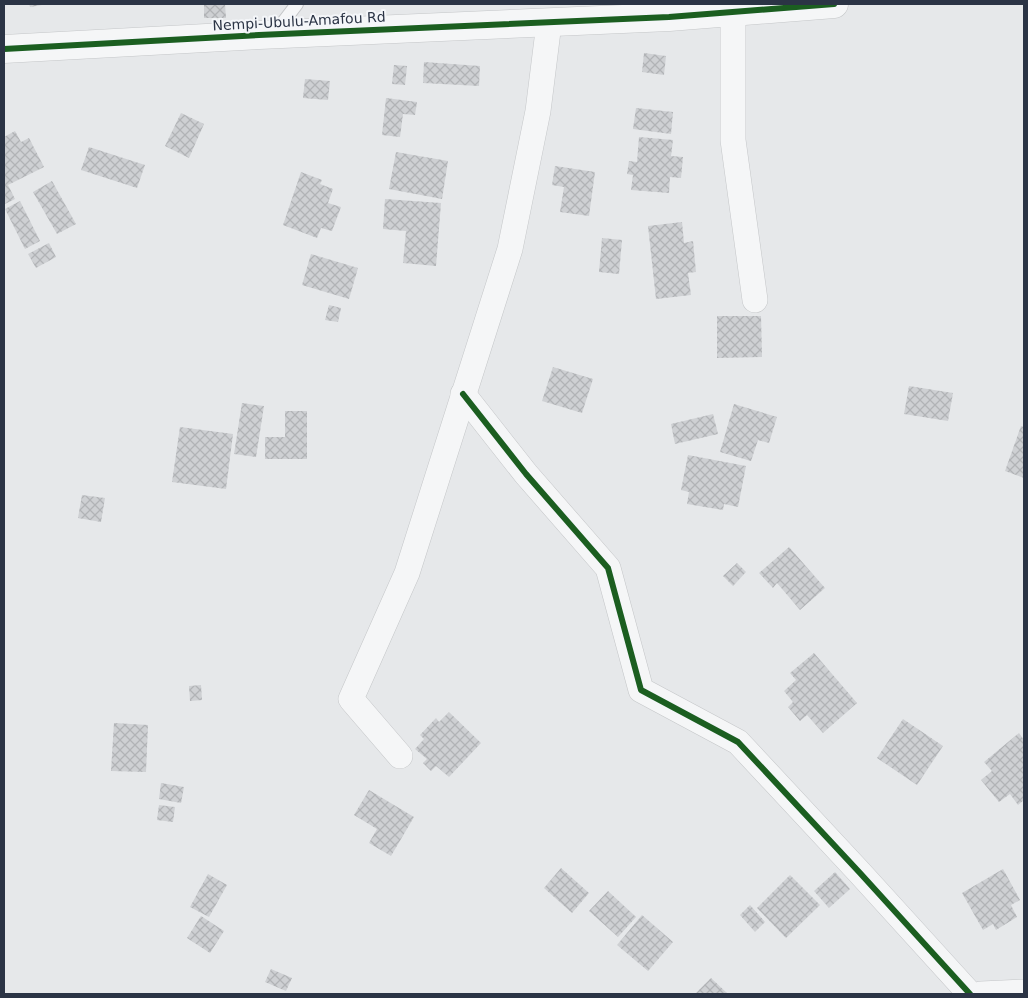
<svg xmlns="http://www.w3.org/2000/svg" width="1028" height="998" font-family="'DejaVu Sans',sans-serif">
<defs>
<pattern id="building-cross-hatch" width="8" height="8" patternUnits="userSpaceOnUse" patternTransform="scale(1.25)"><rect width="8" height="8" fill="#ced0d3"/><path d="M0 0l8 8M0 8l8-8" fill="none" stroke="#b1b3b6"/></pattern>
</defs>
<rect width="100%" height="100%" fill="#e6e8ea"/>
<!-- building -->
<g fill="url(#building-cross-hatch)">
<polygon points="29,4 42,4 42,5 30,7"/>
<polygon points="204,4 225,4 226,18 204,18"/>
<polygon points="644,53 666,56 664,75 642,72"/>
<polygon points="424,62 480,66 479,86 423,83"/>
<polygon points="394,65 407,66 405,85 392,84"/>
<polygon points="305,79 330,81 328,100 303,98"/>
<polygon points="386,98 417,102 415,115 403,114 400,137 382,135"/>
<polygon points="636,108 673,112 671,134 633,129"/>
<polygon points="181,113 204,124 189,158 165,146"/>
<polygon points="15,131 21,142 29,138 44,167 8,185 15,199 5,204 4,201 4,137"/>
<polygon points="639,137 673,140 671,156 683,157 681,178 670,177 669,193 631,190 633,175 627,174 629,161 637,162"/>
<polygon points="89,147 145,165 137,188 81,170"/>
<polygon points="396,152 448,161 442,199 389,189"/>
<polygon points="555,166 595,172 589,216 560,212 564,187 552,185"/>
<polygon points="301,172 322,180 320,184 333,189 328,203 341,207 332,231 321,228 317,238 283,225"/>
<polygon points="52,181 76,224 57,234 33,192"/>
<polygon points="385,199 441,203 436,266 403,263 406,231 383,229"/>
<polygon points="20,201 40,241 25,249 5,209"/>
<polygon points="682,222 684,243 693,241 696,272 688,273 691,295 656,299 648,226"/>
<polygon points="602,238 622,240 619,274 599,272"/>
<polygon points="49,243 56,257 36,268 28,254"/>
<polygon points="311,254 358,268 349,299 302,285"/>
<polygon points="329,305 341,308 338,322 325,320"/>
<polygon points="717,316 761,316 762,357 717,358"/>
<polygon points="553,367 593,379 582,413 542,401"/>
<polygon points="909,386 953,393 948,421 904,414"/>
<polygon points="242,403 264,406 256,457 234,454"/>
<polygon points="734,404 777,417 769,443 758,440 751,461 720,452"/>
<polygon points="285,411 307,411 307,459 265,459 265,437 285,437"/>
<polygon points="713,414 718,434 675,444 671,424"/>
<polygon points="1021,426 1024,427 1024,478 1005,471"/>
<polygon points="180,427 233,434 226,489 172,482"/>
<polygon points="688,455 746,466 738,507 724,504 723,510 687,504 689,492 681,490"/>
<polygon points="82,495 105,498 101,522 78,518"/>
<polygon points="789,547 825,588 800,610 777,583 773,588 759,573"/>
<polygon points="737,563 746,572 733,586 723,576"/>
<polygon points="814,653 857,703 823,733 807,715 800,721 788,707 793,702 784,691 796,680 790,673"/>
<polygon points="201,685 202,700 190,701 189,686"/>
<polygon points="449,712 481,743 449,777 436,766 431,771 423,763 427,759 415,749 424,739 420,735 436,718 439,722"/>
<polygon points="903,719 943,746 917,785 877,758"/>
<polygon points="114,723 148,725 146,772 111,771"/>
<polygon points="1019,733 1024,740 1024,800 1018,805 1010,794 999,802 981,780 992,771 984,762"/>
<polygon points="161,783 184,787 181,803 159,799"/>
<polygon points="369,790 414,817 391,856 369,843 377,829 354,815"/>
<polygon points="159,805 175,807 173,822 157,820"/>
<polygon points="561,868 589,893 572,913 544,888"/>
<polygon points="1003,869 1020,900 1011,905 1017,917 996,930 993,924 983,930 962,893"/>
<polygon points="835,872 850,889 829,908 814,891"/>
<polygon points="208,874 227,885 209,917 190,907"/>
<polygon points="790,875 820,905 786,938 757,908"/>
<polygon points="608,891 636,917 618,937 589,911"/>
<polygon points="750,905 765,922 755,932 740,915"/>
<polygon points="642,915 673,942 648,971 617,945"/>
<polygon points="201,916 224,931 210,953 187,938"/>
<polygon points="271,969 292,978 286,991 265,982"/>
<polygon points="711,978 728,994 695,994"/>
</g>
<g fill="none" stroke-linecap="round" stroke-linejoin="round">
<!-- service casing -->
<g stroke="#c4c6c8" stroke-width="14">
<polyline id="service" points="274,34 297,4"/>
</g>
<!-- minor casing -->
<g stroke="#c4c6c8" stroke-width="26">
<g id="minor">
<polyline points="733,12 733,140 755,300"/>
<polyline points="463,394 526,474 608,568 641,690 738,742 860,873 970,994"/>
<polyline points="400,756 351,699 407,573 510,249 538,111 549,23"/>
<polyline points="981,994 1024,992"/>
</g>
</g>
<!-- tertiary casing -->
<g stroke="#c4c6c8" stroke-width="29">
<polyline id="tertiary" points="4,49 259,35 669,17 834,4"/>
</g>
<!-- service -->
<use href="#service" stroke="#f5f6f7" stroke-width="12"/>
<!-- minor -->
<use href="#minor" stroke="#f5f6f7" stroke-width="25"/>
<!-- tertiary -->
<use href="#tertiary" stroke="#f5f6f7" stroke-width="28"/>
<!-- cycleway casing -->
<g stroke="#f4f6f9" stroke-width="9">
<g id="cycleway">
<polyline points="4,49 259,35 669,17 834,4"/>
<polyline points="463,394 526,474 608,568 641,690 738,742 860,873 970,994"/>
</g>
</g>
<!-- cycleway -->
<use href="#cycleway" stroke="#1b5e20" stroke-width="6"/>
</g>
<g text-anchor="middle" stroke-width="4" stroke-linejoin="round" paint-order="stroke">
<!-- street labels -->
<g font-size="14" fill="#2b3445" stroke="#f4f6f9">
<text transform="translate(299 21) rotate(-3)" y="5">Nempi-Ubulu-Amafou Rd</text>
</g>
</g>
<!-- border -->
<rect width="1028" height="998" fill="none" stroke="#2b3445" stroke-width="10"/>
</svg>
